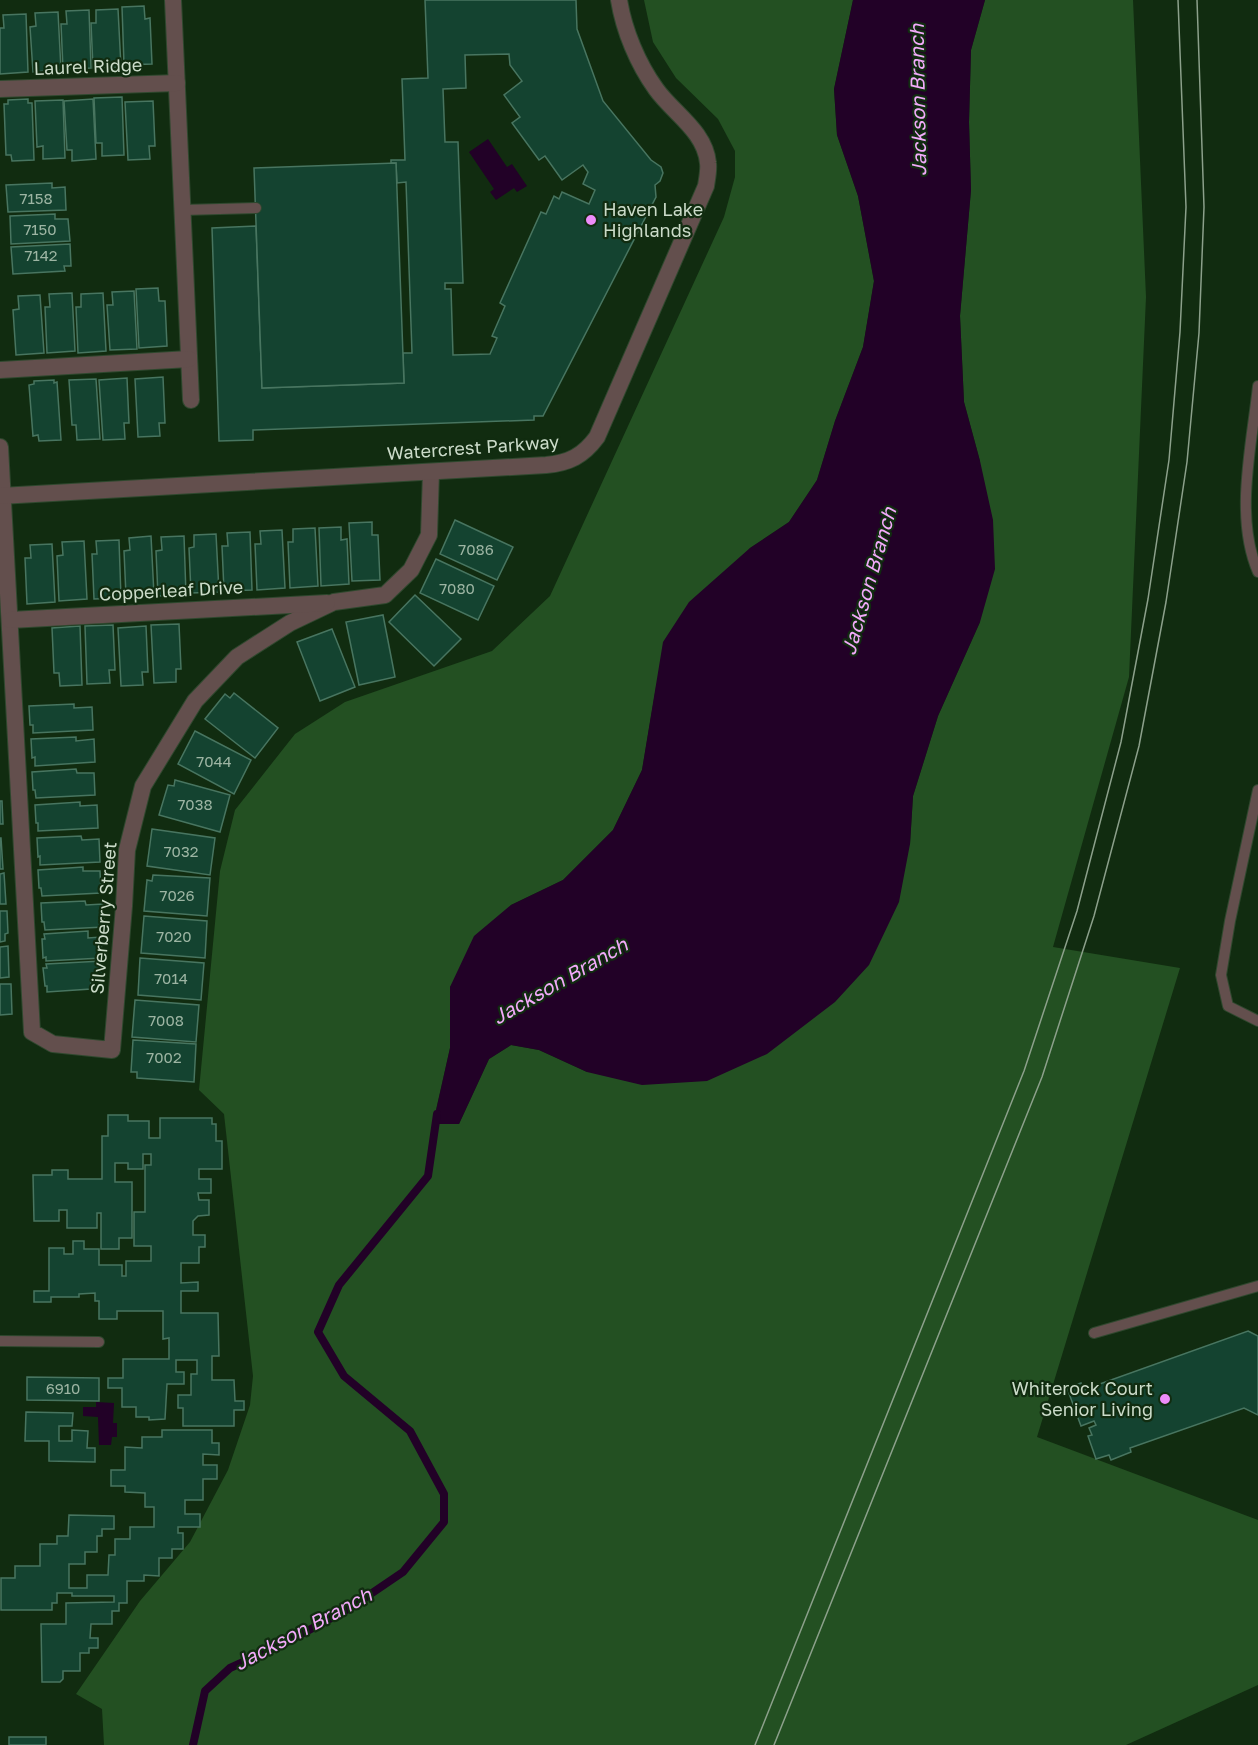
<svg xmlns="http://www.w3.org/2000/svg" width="1258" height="1745" font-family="'Golos Text',sans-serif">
<rect width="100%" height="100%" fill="#112c10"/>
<!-- green -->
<polygon fill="#235022" points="644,0 853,0 834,89 837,135 858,196 874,281 863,347 835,421 817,480 789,522 750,548 656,687 642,770 613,830 563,880 511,905 450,987 450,1048 433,1123 459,1124 489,1059 511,1045 539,1050 587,1072 910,844 913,796 938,716 980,622 980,461 964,402 960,316 971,190 969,122 971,50 985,0 1133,0 1146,297 1129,677 1053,947 1180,968 1037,1437 1258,1520 1258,1685 1126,1745 104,1745 102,1709 76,1694 140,1601 190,1542 228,1470 250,1405 253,1376 224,1114 199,1090 220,871 235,810 295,734 345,702 492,651 550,596 724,217 735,177 735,151 718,119 676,78 653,42"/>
<!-- water -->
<g fill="#220127">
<polygon points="853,0 985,0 971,50 969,122 971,190 960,316 964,402 980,461 993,520 995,569 980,622 938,716 913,796 910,844 899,902 869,965 835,1002 767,1054 707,1081 642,1085 587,1072 539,1050 511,1045 489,1059 459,1124 433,1124 450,1048 450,987 474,936 511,905 563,880 613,830 642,770 663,642 689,602 750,548 789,522 817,480 835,421 863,347 874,281 858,196 837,135 834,89"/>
<polygon points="488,139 507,167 512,164 527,186 517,192 514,188 496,200 490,192 494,189 469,152"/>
<polygon points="96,1402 114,1403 113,1423 117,1423 117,1437 112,1437 111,1445 99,1445 98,1417 83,1416 83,1407 96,1407"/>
</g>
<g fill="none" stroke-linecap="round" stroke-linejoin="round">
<!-- stream -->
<polyline stroke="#220127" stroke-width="8" points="193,1745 205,1691 230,1668 283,1644 350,1608 403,1572 444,1522 444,1494 410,1431 344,1376 318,1332 339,1285 428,1176 437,1114"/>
</g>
<!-- building -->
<g fill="#144330" stroke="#487560" stroke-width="1.5" fill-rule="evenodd">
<path d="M425,0H576L577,29L603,101L651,160L661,167L663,173L660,181L655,185L656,197L543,416H534V420L253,430V440L219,441L212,228L256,226L262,388L404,383L403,353H412L406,182L397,183L396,163H391V160H405L402,79L428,78ZM509,54L510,65L522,81L504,95L520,117L512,123L539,160L545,156L562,180L583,165L588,172L583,184L595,190L589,204L562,192L559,199L554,196L546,214L541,212L500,303L505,306L492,336L497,338L490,354L453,355L451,289H445V283H463L458,142H445L443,89L466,88L465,55Z"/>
<polygon points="144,6 145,19 150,18 152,64 124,65 122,7"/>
<polygon points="118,9 121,67 93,68 91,23 96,23 96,10"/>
<polygon points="89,10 91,68 63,69 61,24 67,24 66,11"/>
<polygon points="58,12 61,70 33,72 30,27 36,26 35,13"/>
<polygon points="26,14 28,72 0,74 0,28 4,28 3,15"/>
<polygon points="122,97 124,155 102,156 102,143 96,143 94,98"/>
<polygon points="28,99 28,103 32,103 34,160 12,161 11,155 6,155 4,104 8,104 8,100"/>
<polygon points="93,99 96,159 72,161 72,150 67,150 64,101"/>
<polygon points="63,100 65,158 43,159 43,146 37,147 35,101"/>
<polygon points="153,101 155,146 149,146 150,159 128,160 125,102"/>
<polygon points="396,163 404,383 262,388 254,168"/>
<polygon points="52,183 52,188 65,187 66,210 8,212 6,185"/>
<polygon points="55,214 55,219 68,219 70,241 11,244 10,216"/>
<polygon points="70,244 71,266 64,266 65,271 13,274 11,247"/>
<polygon points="158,288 159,301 165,301 167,346 139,348 136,289"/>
<polygon points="134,291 137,349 110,350 107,305 113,305 112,292"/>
<polygon points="72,293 75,351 47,353 45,307 50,307 49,294"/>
<polygon points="103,293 106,351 78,353 76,307 81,307 81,294"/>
<polygon points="40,295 44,353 16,355 13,310 19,309 18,296"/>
<polygon points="163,377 165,423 159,423 160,436 138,437 135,379"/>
<polygon points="127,378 129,423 124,423 125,439 103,440 99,380"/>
<polygon points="96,379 100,439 77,440 76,425 72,425 69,380"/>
<polygon points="54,380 54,383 57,382 61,440 39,441 38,435 33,436 29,385 34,384 34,381"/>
<polygon points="455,520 513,547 497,580 440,554"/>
<polygon points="372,522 372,535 378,535 380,580 352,581 349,523"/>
<polygon points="341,527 341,540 347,539 349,584 321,586 319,528"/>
<polygon points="315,528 318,586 290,588 288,542 293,542 293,529"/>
<polygon points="282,530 285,588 257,590 255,544 261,544 260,531"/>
<polygon points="250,532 252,590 224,591 222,546 228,546 227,533"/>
<polygon points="216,534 219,592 191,593 189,548 194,547 194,535"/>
<polygon points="151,536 154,595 126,596 124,551 130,550 129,538"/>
<polygon points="184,536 186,595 158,596 156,551 162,550 161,537"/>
<polygon points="119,540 121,598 94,599 92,554 97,554 96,541"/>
<polygon points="84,541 87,599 59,601 57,556 63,555 62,542"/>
<polygon points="52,544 55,602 27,604 25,558 31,558 30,545"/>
<polygon points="436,559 494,586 478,620 420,593"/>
<polygon points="415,595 461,639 434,666 389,622"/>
<polygon points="383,615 395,677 359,685 346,622"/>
<polygon points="179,624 181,669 176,669 176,682 154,683 151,625"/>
<polygon points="113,625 115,670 109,670 110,683 87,684 85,626"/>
<polygon points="80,626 82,685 60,686 59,673 54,673 52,628"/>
<polygon points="146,626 148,672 142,672 143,685 121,686 118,628"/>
<polygon points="332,629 355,687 320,701 297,642"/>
<polygon points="234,693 278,728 255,758 205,719 225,694 230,698"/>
<polygon points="74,704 74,708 92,707 93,730 33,733 33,725 30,725 29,706"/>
<polygon points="195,731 251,760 234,794 178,764"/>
<polygon points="76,737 76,741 94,739 95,762 35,766 35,757 32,758 31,739"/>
<polygon points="76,769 77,773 94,773 95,795 36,798 35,790 33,790 32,772"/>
<polygon points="175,780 230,795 220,832 159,815 168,785 174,786"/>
<polygon points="0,801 2,801 3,824 0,824"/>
<polygon points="80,802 80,806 97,805 98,828 38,831 38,823 36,823 35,805"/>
<polygon points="152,829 215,838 210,875 147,866"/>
<polygon points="81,836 82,840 99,839 100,862 40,865 40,856 38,857 37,838"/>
<polygon points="0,838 1,838 3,869 0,869"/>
<polygon points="83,867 83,871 100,871 101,893 42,896 41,888 39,888 38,870"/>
<polygon points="4,873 6,904 0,904 0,874"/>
<polygon points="153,875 210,878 207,916 144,911 147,880 152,881"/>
<polygon points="85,901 86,905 103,904 104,927 45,930 44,922 42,922 41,903"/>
<polygon points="0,911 7,911 8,933 5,934 5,941 0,942"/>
<polygon points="144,916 207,921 205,958 141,953"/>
<polygon points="88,931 88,938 101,937 102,958 46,961 46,957 43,958 42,939 45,939 44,934"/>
<polygon points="8,946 9,977 0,978 0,947"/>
<polygon points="140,958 204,963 201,1000 138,995"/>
<polygon points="102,961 103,982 91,983 91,989 47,992 47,986 45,986 43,968 47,968 46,964"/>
<polygon points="0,984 11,984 12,1014 0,1015"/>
<polygon points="135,1000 199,1005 196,1042 132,1037"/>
<polygon points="133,1040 196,1044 194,1082 137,1078 137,1072 131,1072"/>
<polygon points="108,1115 128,1115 128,1121 149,1121 149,1138 160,1138 160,1118 212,1118 212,1124 216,1124 216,1141 222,1141 222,1169 199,1169 199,1179 211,1179 211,1193 198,1193 199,1200 209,1200 209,1215 198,1216 193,1221 193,1235 205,1235 205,1247 199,1247 199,1263 181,1263 181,1283 198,1282 198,1291 181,1291 181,1313 218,1313 219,1356 212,1356 212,1380 234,1380 235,1401 244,1401 244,1410 234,1410 234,1426 183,1426 183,1408 178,1408 178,1395 191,1395 191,1374 197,1374 197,1360 176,1360 176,1372 184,1372 184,1384 167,1384 165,1419 149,1420 149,1417 136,1417 136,1407 122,1407 122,1388 108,1388 108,1378 123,1378 123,1359 169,1359 169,1338 163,1339 163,1311 117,1311 117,1319 99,1319 99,1301 95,1301 95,1293 79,1294 79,1297 51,1297 51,1302 34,1302 34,1291 49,1291 49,1248 64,1248 64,1254 73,1254 73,1241 84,1241 84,1249 99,1249 99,1265 122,1265 122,1276 126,1276 126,1261 151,1261 151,1246 134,1246 134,1212 145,1212 145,1165 151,1165 151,1154 143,1154 143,1169 128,1169 128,1163 115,1163 115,1182 132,1182 132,1238 119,1238 119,1249 101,1249 101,1213 97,1213 97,1228 67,1228 67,1210 59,1210 59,1221 34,1221 33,1175 52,1175 52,1170 68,1170 68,1179 102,1179 102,1136 108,1136"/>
<polygon points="1248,1331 1258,1336 1258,1415 1244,1408 1130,1448 1131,1452 1111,1460 1109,1455 1096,1459 1088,1436 1092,1435 1089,1428 1096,1425 1094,1421 1081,1426 1067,1388 1081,1383 1083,1390"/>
<polygon points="27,1377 99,1378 99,1401 27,1400"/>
<polygon points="26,1412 73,1413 72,1426 59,1426 59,1441 72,1441 72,1430 88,1431 87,1448 95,1448 95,1462 49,1461 49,1441 25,1441"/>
<polygon points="162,1430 212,1430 212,1443 219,1443 219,1455 203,1454 203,1465 217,1465 217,1479 203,1479 203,1500 185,1500 185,1514 200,1514 200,1527 178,1527 178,1533 183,1533 183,1549 172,1549 172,1558 159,1558 159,1576 144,1575 144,1581 127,1581 127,1603 119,1603 119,1611 112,1611 112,1624 91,1624 90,1638 98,1638 98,1648 89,1648 89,1653 80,1653 80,1671 63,1671 63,1679 60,1682 42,1682 41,1624 66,1624 66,1603 114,1602 114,1596 72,1596 72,1593 57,1593 57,1603 52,1603 52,1610 1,1610 1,1578 15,1578 15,1566 40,1566 40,1544 57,1544 57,1536 68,1536 69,1515 114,1516 114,1529 102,1529 102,1536 97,1536 97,1552 85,1552 85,1564 69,1564 69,1588 87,1588 87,1575 108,1575 109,1555 115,1555 115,1539 130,1539 130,1527 154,1527 154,1507 145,1507 145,1493 125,1492 125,1486 111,1486 111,1470 125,1470 125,1447 142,1448 142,1437 162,1437"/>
<rect x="9" y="1737" width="37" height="8"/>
</g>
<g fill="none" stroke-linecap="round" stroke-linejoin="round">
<!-- service casing -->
<g stroke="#2f482e" stroke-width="12">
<g id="service">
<polyline points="183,210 256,208"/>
<path d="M1258,386C1252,444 1234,517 1258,572"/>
<polyline points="1258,790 1230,921 1221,975 1228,1006 1258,1021"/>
<polyline points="1094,1333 1258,1286"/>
<polyline points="0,1341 99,1342"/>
</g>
</g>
<!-- minor casing -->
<g stroke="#2f482e" stroke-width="18">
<g id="minor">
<polyline points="173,0 191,400"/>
<polyline points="0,89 177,83"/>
<polyline points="0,370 189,359"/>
<polyline points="0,447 32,1032 53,1044 112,1050 124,906 127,850 143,786 195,701 237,657 290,623 334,602 385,595 411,570 429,535 431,472"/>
<path d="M0,496L546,465C569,463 583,456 597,437L706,186C707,179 709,170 708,163C705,131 673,113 656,89C638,64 624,31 619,0"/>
<polyline points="10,620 327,603"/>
</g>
</g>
<!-- service -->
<use href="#service" stroke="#634f4d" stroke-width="10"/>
<!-- minor -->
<use href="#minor" stroke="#634f4d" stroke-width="16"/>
<!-- tram -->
<g stroke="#8ca08b" stroke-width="1.5">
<polyline points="755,1745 1024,1071 1077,911 1121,742 1148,599 1169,460 1180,332 1186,207 1178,0"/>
<polyline points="774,1745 1042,1077 1094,916 1139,746 1166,602 1187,462 1199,333 1204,207 1197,0"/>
</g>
</g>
<!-- markers -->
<g fill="#ed8cf9" stroke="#112c10" stroke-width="2">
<circle cx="591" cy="220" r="6"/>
<circle cx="1165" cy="1399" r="6"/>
</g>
<g text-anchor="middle" stroke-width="4.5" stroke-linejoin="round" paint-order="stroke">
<!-- number labels -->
<g font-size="15" fill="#9db5a3">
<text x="36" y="204">7158</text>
<text x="40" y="235">7150</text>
<text x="41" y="261">7142</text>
<text x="476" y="555">7086</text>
<text x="457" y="594">7080</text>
<text x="214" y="767">7044</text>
<text x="195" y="810">7038</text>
<text x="181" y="857">7032</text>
<text x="177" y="901">7026</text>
<text x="174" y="942">7020</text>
<text x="171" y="984">7014</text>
<text x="166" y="1026">7008</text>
<text x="164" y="1063">7002</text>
<text x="63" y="1394">6910</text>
</g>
<!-- street labels -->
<g font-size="18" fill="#cbdbc9" stroke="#112c10">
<text transform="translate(88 67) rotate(-2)" y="6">Laurel Ridge</text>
<text transform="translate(473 448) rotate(-4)" y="6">Watercrest Parkway</text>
<text transform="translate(171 591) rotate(-3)" y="6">Copperleaf Drive</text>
<text transform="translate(104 918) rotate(-85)" y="6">Silverberry Street</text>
</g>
<!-- poi labels -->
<g font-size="18" fill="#cbdbc9" stroke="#112c10" text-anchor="start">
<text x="603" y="216">Haven Lake<tspan x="603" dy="21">Highlands</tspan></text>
<text x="1153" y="1395" text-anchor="end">Whiterock Court<tspan x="1153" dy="21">Senior Living</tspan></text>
</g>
<!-- water labels -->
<g font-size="20" font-style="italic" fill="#f2aafa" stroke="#112c10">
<text transform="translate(918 100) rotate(-91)" y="7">Jackson Branch</text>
<text transform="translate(869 581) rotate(-74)" y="7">Jackson Branch</text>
<text transform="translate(560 981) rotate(-30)" y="7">Jackson Branch</text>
<text transform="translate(303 1629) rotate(-28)" y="7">Jackson Branch</text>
</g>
</g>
</svg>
